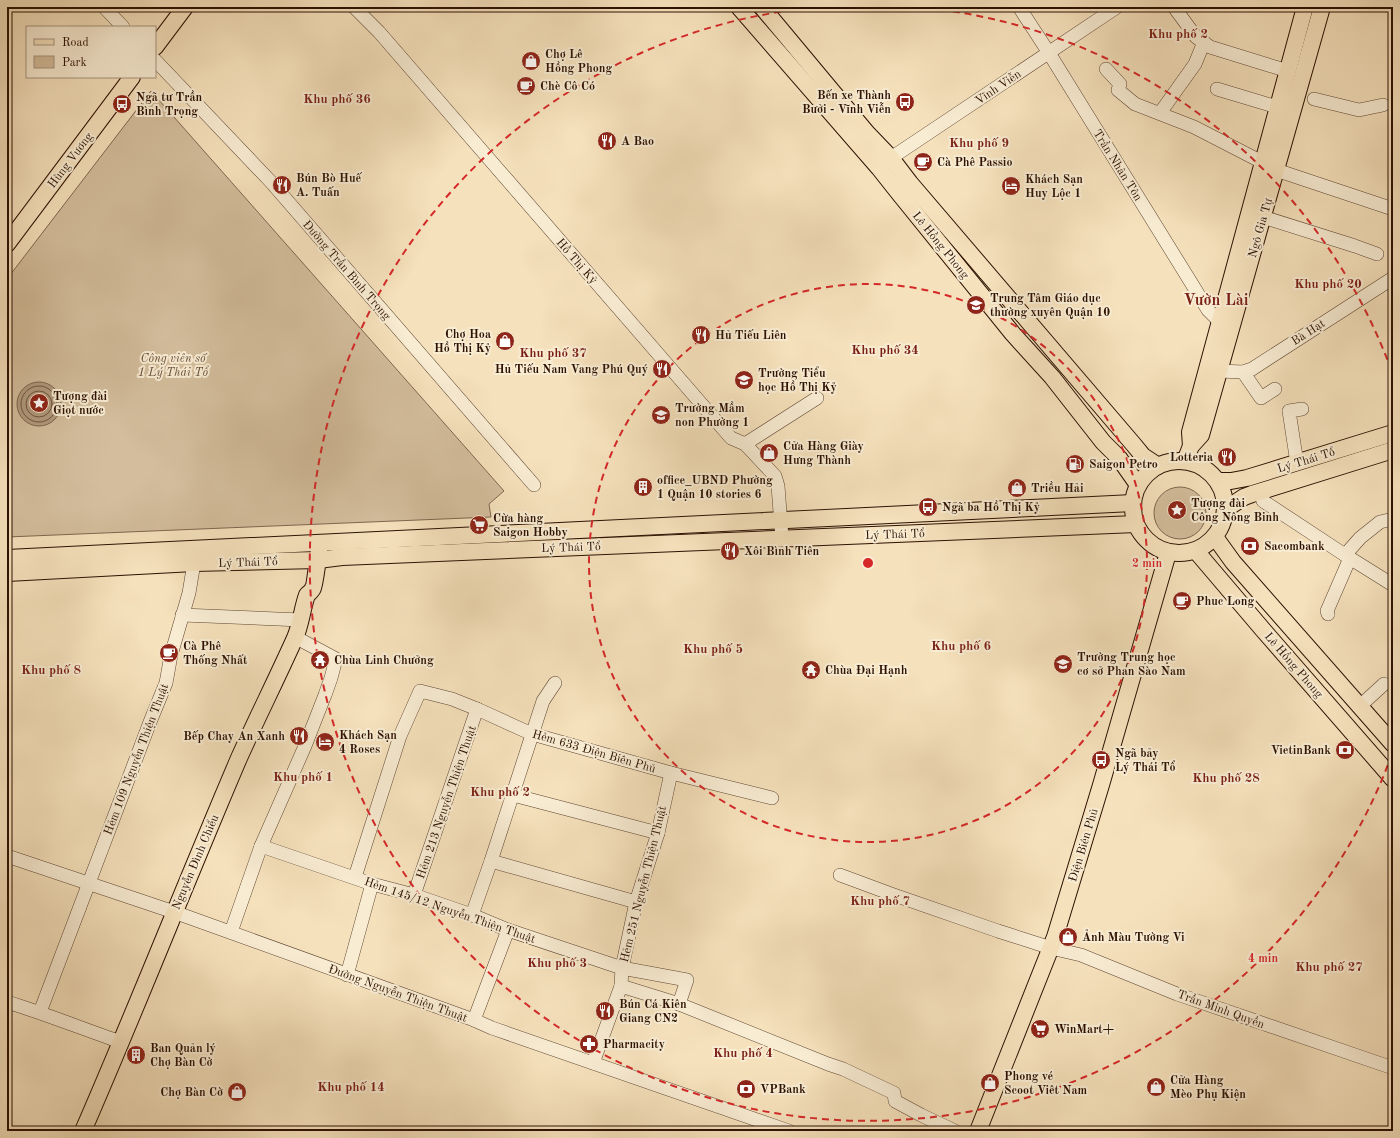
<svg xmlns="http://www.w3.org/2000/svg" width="1400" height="1138" font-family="'Old Standard TT',serif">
<rect width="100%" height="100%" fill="#f5e1bc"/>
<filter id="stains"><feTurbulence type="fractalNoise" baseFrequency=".005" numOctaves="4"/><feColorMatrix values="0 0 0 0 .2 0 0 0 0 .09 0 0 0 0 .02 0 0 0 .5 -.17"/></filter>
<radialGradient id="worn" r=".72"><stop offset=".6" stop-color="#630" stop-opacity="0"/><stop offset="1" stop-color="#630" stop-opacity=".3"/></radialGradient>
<!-- green -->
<g fill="#d3bd9c" stroke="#80664f">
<polygon points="151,91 504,491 489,504 491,517 7,537 7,279"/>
<circle cx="1180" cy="513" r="26"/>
</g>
<!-- water -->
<circle fill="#b19a7d" stroke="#7c634c" cx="39" cy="404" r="22"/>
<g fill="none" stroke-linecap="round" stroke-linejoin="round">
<!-- shore -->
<g stroke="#6e5540" stroke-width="1">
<circle cx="39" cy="404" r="18"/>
<circle cx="39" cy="404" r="13"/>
<circle cx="39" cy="404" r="7"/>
</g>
<!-- minor casing -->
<g stroke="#5e4430" stroke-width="14">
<g id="minor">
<polyline points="104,7 123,27"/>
<polyline points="354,7 379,32 731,438 745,444 775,476 778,486 782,538"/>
<polyline points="1019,7 1049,53 1208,310 1219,321"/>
<polyline points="1174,7 1196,37 1210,47 1288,71"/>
<polyline points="155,60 271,182 534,485"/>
<polyline points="1106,69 1120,84 1118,90 1135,104 1194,127 1262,162"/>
<polyline points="1217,89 1277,107"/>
<polyline points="1314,99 1359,110 1383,105"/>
<polyline points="1160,113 1195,64 1204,42"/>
<polyline points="883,164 891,158 1117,7"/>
<polyline points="1276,170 1393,209"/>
<polyline points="1263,217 1355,246 1377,254"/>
<polyline points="1219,371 1243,372 1252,369 1393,278"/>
<polyline points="1243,372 1261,398 1275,389"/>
<polyline points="745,444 817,398"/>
<polyline points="1297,463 1289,411 1302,409"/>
<polyline points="1260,492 1263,501 1345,555 1393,585"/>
<polyline points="1345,555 1360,538 1380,522 1393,519"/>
<polyline points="1328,614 1327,611 1350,558"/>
<polyline points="182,615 301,620"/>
<polyline points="1360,706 1384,684"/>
<polyline points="513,795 658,833"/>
<polyline points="261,846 372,884 414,895 472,915 508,930 622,968 687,980 679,1004"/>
<polyline points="7,856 174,912 474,1020 492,1028 789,1131"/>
<polyline points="491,861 636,902"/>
<polyline points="840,875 894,895 998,931 1051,948 1081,955 1177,994 1393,1068"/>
<polyline points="355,877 400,736 420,691 452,699 477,709 532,734 671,773 772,798"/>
<polyline points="414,895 477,709"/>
<polyline points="472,915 491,861 543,701 555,683"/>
<polyline points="231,932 261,846 305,746 325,695 331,678 336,659 295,637"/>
<polyline points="347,975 372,884"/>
<polyline points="621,986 679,1004 828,1064 843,1069 894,1093 895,1101 921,1115 955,1131"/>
<path d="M7,1002C46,1014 83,1029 121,1042"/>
<polyline points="40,1012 150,722 166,683 171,655 189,593 194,563"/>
<polyline points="474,1020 508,930"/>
<polyline points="593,1063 621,986 622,968 636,902 658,833 671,773"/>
</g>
</g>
<!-- major casing -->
<g stroke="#2c1002" stroke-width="18">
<g id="major">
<polyline points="739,7 879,168 898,192 1013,334 1052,377 1103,442 1119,458 1138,485"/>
<polyline points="762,7 867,133 891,158 910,183 1134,445 1143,456 1158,466"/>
<polyline points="155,47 185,7"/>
<polyline points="7,244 132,77"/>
<polyline points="1191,446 1190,432 1305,7"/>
<circle cx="1179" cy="507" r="46"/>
<polyline points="1185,461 1191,446 1201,435 1322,7"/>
<polyline points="1218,481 1231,481 1247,478 1393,433"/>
<polyline points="1226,509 1244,497 1252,494 1393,450"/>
<polyline points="1215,537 1233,562 1393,744"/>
<polyline points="1196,551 1264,631 1393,779"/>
<polyline points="7,558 1133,503"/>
<polyline points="7,573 194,563 318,560 342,557 1136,524"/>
<path d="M83,1131C137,1007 186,882 239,758C257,718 277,678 295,638C301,624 302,609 307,595C309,593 312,591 313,588C315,585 318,556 319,551"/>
<polyline points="978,1131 1055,937 1101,785 1168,553"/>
</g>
</g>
<!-- minor -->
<use href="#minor" stroke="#f8ecd3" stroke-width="13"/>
<!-- major -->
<use href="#major" stroke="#f5e1bc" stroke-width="16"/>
</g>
<!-- distance rings -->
<g fill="none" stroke="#d62828" stroke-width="2" stroke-dasharray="7 5">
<circle cx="868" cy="563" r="279"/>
<path d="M1392 754A558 558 0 1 1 819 7M917 7A558 558 0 0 1 1392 372"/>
</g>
<!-- icons -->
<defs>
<g id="shop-disc" transform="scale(1)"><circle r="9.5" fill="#8f2418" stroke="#f8ecd3"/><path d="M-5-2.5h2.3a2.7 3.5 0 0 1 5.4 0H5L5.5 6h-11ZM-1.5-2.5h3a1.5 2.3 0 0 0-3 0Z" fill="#fff"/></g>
<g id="cafe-disc" transform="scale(1)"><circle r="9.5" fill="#8f2418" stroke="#f8ecd3"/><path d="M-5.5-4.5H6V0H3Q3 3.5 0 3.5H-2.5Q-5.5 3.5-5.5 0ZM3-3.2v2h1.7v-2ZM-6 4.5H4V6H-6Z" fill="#fff"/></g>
<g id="bus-disc" transform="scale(1)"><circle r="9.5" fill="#8f2418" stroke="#f8ecd3"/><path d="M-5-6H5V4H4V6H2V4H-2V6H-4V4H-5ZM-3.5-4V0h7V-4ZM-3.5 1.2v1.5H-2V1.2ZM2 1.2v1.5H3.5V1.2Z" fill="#fff"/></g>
<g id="restaurant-disc" transform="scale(1)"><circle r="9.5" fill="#8f2418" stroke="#f8ecd3"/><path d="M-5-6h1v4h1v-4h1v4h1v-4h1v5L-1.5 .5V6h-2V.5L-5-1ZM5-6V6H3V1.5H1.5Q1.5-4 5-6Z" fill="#fff"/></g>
<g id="hotel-disc" transform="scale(1)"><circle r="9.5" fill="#8f2418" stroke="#f8ecd3"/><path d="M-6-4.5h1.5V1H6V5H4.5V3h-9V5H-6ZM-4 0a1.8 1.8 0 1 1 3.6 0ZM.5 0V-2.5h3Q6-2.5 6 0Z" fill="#fff"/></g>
<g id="school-disc" transform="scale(1)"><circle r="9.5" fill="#8f2418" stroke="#f8ecd3"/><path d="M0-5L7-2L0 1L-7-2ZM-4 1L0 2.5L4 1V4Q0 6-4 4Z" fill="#fff"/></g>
<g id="sight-disc" transform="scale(1)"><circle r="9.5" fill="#8f2418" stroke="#f8ecd3"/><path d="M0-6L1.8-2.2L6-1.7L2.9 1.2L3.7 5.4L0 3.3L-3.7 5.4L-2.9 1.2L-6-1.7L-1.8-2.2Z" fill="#fff"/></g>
<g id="fuel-disc" transform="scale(1)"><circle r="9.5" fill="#8f2418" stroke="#f8ecd3"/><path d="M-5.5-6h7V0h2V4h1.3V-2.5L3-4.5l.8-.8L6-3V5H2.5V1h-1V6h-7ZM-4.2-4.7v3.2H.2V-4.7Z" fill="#fff"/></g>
<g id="building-disc" transform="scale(1)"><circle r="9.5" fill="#8f2418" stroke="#f8ecd3"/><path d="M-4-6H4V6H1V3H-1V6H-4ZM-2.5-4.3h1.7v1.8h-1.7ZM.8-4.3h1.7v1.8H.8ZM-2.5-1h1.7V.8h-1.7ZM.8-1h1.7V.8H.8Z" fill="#fff"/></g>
<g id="supermarket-disc" transform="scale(1)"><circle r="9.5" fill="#8f2418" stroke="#f8ecd3"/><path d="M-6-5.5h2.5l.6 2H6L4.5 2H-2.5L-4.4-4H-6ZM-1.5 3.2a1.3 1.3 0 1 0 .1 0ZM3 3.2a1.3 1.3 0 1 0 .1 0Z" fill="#fff"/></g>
<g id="bank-disc" transform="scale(1)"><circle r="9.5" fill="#8f2418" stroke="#f8ecd3"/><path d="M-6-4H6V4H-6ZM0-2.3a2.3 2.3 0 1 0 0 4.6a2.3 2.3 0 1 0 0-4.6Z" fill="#fff"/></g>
<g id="temple-disc" transform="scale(1)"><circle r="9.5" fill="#8f2418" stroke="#f8ecd3"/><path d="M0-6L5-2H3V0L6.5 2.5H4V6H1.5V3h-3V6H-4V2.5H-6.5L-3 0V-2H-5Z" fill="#fff"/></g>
<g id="pharmacy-disc" transform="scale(1)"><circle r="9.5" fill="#8f2418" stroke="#f8ecd3"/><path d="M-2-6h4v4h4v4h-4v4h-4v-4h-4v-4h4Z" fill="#fff"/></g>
</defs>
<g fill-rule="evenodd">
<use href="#shop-disc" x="531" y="61"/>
<use href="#cafe-disc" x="526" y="86"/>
<use href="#bus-disc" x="905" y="102"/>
<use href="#bus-disc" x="122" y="104"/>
<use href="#restaurant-disc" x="607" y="141"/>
<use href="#cafe-disc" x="923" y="162"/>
<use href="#restaurant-disc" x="282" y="185"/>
<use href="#hotel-disc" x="1011" y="186"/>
<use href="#school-disc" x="976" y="305"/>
<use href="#restaurant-disc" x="701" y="335"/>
<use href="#shop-disc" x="505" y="341"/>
<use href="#restaurant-disc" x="662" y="369"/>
<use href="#school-disc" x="744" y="380"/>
<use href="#sight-disc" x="39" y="403"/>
<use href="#school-disc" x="661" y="415"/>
<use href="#shop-disc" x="769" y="453"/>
<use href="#restaurant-disc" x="1227" y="457"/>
<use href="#fuel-disc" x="1075" y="464"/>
<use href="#building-disc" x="643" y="487"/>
<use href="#shop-disc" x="1017" y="488"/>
<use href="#bus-disc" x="928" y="507"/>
<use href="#sight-disc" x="1177" y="510"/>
<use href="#supermarket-disc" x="479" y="525"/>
<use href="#bank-disc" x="1250" y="546"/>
<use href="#restaurant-disc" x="730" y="551"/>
<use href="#cafe-disc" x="1182" y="601"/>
<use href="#cafe-disc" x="169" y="653"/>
<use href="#temple-disc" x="320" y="660"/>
<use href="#school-disc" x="1063" y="664"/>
<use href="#temple-disc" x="811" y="670"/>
<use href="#restaurant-disc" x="299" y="736"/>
<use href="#hotel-disc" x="325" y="742"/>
<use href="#bank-disc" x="1345" y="750"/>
<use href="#bus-disc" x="1101" y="760"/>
<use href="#shop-disc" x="1068" y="937"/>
<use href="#restaurant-disc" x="605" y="1011"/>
<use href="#supermarket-disc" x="1040" y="1029"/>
<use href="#pharmacy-disc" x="589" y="1044"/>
<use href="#building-disc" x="136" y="1055"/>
<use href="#shop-disc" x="990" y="1083"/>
<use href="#shop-disc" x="1156" y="1087"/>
<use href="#bank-disc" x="746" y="1089"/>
<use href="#shop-disc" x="237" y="1092"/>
</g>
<g text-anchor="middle" stroke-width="4" stroke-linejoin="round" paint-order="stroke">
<!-- poi labels -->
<g font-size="12" font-weight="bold" fill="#2c1002" stroke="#f8ecd3" text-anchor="start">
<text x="545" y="58">Chợ Lê<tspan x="545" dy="14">Hồng Phong</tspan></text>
<text x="540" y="90">Chè Cô Có</text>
<text x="891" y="99" text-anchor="end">Bến xe Thành<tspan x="891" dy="14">Bưởi - Vĩnh Viễn</tspan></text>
<text x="136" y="101">Ngã tư Trần<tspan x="136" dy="14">Bình Trọng</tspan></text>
<text x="621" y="145">A Bao</text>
<text x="937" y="166">Cà Phê Passio</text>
<text x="296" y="182">Bún Bò Huế<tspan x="296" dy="14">A. Tuấn</tspan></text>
<text x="1025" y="183">Khách Sạn<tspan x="1025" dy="14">Huy Lộc 1</tspan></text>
<text x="990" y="302">Trung Tâm Giáo dục<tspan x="990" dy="14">thường xuyên Quận 10</tspan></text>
<text x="491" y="338" text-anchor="end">Chợ Hoa<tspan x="491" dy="14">Hồ Thị Kỷ</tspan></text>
<text x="715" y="339">Hủ Tiếu Liên</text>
<text x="648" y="373" text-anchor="end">Hủ Tiếu Nam Vang Phú Quý</text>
<text x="758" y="377">Trường Tiểu<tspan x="758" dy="14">học Hồ Thị Kỷ</tspan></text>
<text x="53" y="400">Tượng đài<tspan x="53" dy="14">Giọt nước</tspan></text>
<text x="675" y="412">Trường Mầm<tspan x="675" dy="14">non Phường 1</tspan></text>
<text x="783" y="450">Cửa Hàng Giày<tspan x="783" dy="14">Hưng Thành</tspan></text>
<text x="1213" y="461" text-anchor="end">Lotteria</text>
<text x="1089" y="468">Saigon Petro</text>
<text x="657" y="484">office_UBND Phường<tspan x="657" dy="14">1 Quận 10 stories 6</tspan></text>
<text x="1031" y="492">Triều Hải</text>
<text x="1191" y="507">Tượng đài<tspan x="1191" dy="14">Công Nông Binh</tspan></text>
<text x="942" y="511">Ngã ba Hồ Thị Kỷ</text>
<text x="493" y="522">Cừa hàng<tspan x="493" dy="14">Saigon Hobby</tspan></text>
<text x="1264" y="550">Sacombank</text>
<text x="744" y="555">Xôi Bình Tiên</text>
<text x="1196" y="605">Phuc Long</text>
<text x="183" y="650">Cà Phê<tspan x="183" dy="14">Thống Nhất</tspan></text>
<text x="1077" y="661">Trường Trung học<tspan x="1077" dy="14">cơ sở Phan Sào Nam</tspan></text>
<text x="334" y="664">Chùa Linh Chưởng</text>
<text x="825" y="674">Chùa Đại Hạnh</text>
<text x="339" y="739">Khách Sạn<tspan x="339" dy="14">4 Roses</tspan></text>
<text x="285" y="740" text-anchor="end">Bếp Chay An Xanh</text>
<text x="1331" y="754" text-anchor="end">VietinBank</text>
<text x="1115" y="757">Ngã bảy<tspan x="1115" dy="14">Lý Thái Tổ</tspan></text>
<text x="1082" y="941">Ảnh Màu Tường Vi</text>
<text x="619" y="1008">Bún Cá Kiên<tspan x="619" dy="14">Giang CN2</tspan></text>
<text x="1054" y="1033">WinMart+</text>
<text x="603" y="1048">Pharmacity</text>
<text x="150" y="1052">Ban Quản lý<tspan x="150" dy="14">Chợ Bàn Cờ</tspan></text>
<text x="1004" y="1080">Phong vé<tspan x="1004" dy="14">Scoot Viêt Nam</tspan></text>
<text x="1170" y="1084">Cửa Hàng<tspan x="1170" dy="14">Mèo Phụ Kiện</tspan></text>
<text x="760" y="1093">VPBank</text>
<text x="223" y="1096" text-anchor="end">Chợ Bàn Cờ</text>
</g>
<!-- street labels -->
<g font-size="12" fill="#2c1002" stroke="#f8ecd3">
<text transform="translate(998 87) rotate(-34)" y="4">Vĩnh Viễn</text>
<text transform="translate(70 160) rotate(-53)" y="4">Hùng Vương</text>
<text transform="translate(1118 165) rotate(58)" y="4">Trần Nhân Tôn</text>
<text transform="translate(1260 228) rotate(-74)" y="4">Ngô Gia Tự</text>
<text transform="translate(941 245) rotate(51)" y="4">Lê Hồng Phong</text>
<text transform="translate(577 261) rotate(49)" y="4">Hồ Thị Kỷ</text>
<text transform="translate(347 270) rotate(49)" y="4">Đường Trần Bình Trọng</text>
<text transform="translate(1308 332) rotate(-33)" y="4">Bà Hạt</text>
<text transform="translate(1306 460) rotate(-17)" y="4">Lý Thái Tổ</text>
<text transform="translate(895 534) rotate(-2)" y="4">Lý Thái Tổ</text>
<text transform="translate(571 547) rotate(-2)" y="4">Lý Thái Tổ</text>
<text transform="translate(248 562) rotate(-2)" y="4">Lý Thái Tổ</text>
<text transform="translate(1294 665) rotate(49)" y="4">Lê Hồng Phong</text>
<text transform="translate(594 751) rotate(16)" y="4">Hẻm 633 Ðiện Biên Phủ</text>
<text transform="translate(136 759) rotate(-69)" y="4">Hẻm 109 Nguyễn Thiện Thuật</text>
<text transform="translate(446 802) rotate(-71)" y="4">Hẻm 213 Nguyễn Thiện Thuật</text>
<text transform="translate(1083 845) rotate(-73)" y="4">Điện Biên Phủ</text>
<text transform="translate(195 862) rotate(-67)" y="4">Nguyễn Đình Chiểu</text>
<text transform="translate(643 884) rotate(-76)" y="4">Hẻm 251 Nguyễn Thiện Thuật</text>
<text transform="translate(450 910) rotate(19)" y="4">Hẻm 145/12 Nguyễn Thiện Thuật</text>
<text transform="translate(398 993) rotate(20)" y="4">Đường Nguyễn Thiện Thuật</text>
<text transform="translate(1221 1009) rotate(20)" y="4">Trần Minh Quyền</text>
</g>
<!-- park labels -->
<g font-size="12" font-style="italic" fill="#664d38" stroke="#f8ecd3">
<text x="173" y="362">Công viên số<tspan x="173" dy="14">1 Lý Thái Tổ</tspan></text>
</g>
<!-- neighbourhood labels -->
<g font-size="13" font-weight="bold" fill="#7a1f14" stroke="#f8ecd3">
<text x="1178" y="38">Khu phố 2</text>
<text x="337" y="103">Khu phố 36</text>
<text x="979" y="147">Khu phố 9</text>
<text x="1328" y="288">Khu phố 20</text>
<text x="885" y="354">Khu phố 34</text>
<text x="553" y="357">Khu phố 37</text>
<text x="961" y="650">Khu phố 6</text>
<text x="713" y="653">Khu phố 5</text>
<text x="51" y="674">Khu phố 8</text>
<text x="303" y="781">Khu phố 1</text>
<text x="1226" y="782">Khu phố 28</text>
<text x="500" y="796">Khu phố 2</text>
<text x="880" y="905">Khu phố 7</text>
<text x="557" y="967">Khu phố 3</text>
<text x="1329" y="971">Khu phố 27</text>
<text x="743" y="1057">Khu phố 4</text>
<text x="351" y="1091">Khu phố 14</text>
</g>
<!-- district labels -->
<g font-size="16" font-weight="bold" fill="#7a1f14" stroke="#f8ecd3">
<text x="1216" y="305">Vườn Lài</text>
</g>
</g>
<circle cx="868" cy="563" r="6" fill="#d62828" stroke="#f8ecd3" stroke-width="2"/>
<g font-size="12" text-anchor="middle" font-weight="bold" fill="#d62828" stroke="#f8ecd3" stroke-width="4" stroke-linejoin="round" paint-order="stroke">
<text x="1147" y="567">2 min</text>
<text x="1263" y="962">4 min</text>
</g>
<!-- margin -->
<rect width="1400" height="1138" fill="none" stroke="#f5e1bc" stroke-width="24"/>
<rect x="8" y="8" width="1384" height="1122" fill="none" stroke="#2c1002" stroke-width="2"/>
<rect x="12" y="12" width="1376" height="1114" fill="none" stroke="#2c1002"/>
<!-- legend -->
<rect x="26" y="26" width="130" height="52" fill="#f8ecd3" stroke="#a6947f"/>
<rect x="34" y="39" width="20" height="6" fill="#f5e1bc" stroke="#a6947f"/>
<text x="62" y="46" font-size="12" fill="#2c1002">Road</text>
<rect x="34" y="56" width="20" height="12" fill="#d3bd9c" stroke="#a6947f"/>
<text x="62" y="66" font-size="12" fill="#2c1002">Park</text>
<rect width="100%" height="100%" filter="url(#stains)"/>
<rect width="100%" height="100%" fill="url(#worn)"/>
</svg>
